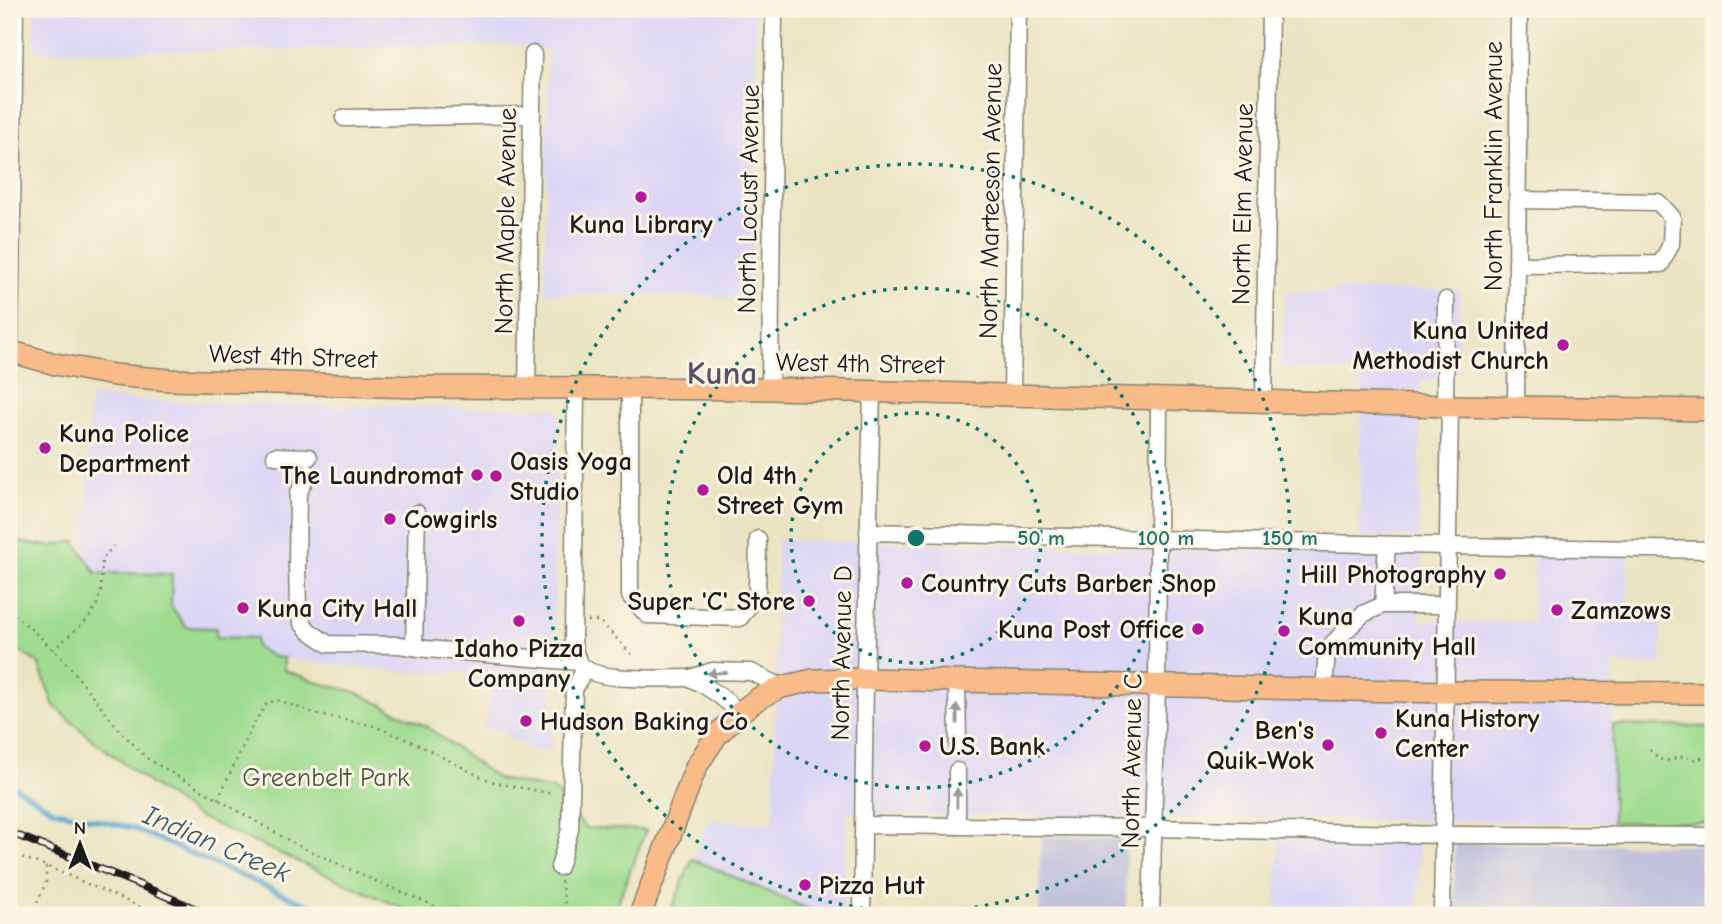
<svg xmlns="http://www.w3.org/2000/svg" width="1722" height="924" font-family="'Comic Neue',sans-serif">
<rect width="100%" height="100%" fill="#fcf5e5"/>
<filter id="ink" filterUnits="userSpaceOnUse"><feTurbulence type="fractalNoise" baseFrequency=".0143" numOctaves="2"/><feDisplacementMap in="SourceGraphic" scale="14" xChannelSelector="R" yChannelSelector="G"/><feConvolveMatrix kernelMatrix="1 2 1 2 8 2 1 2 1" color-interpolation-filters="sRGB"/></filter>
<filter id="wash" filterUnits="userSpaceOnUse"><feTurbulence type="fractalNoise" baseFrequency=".00686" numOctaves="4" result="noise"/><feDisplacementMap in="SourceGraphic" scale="28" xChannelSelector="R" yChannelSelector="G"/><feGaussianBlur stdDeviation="1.57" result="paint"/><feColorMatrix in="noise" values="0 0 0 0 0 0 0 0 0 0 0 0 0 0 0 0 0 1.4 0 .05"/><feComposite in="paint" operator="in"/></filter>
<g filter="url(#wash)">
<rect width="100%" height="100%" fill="#ebe4c3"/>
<!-- built -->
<g fill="#dcd6f6">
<polygon points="35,9 756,9 752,297 545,293 548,51 513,44 262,51 35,51"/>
<polygon points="1371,290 1459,290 1459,372 1421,382 1419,537 1360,537 1361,431 1363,371 1288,370 1279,363 1286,292"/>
<polygon points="90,396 142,401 248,403 291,405 559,409 551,750 540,751 509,739 504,732 482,727 492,691 492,673 399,672 273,657 256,647 255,638 215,637 215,628 185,627 171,606 171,574 96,573 86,557"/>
<polygon points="777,540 1422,554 1420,621 1472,622 1532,622 1534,555 1628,556 1627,617 1661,618 1662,665 1613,664 1612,822 847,814 844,915 822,915 692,859 709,820 774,823"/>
<polygon points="1279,839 1419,842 1418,915 1276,915"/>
</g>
<!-- industrial -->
<g fill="#c2c2dc">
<polygon points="1041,836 1126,838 1126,915 1039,915"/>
<polygon points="1455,844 1713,845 1713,915 1454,915"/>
</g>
<!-- green -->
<g fill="#9fdc90" stroke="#5e7c56" stroke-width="2">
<polygon points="9,541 50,546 75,541 96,573 172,574 171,606 186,627 216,628 216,637 256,638 256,647 273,657 284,658 284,670 323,684 356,692 426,726 498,779 554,790 585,828 646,830 613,915 417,915 198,817 146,781 88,736 54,706 38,663 9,645"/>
<polygon points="1613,725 1713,727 1713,823 1612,822"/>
<polygon points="692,859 822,915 669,915"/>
</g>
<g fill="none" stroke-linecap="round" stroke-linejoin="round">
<!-- stream -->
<polyline stroke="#52a3cc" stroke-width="5" points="9,783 53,810 132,828 331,915"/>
</g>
</g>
<g filter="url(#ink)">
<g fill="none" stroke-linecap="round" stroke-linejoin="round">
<!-- minor casing -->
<g stroke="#848070" stroke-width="19">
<g id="minor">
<polyline points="344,118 531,115"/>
<polyline points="1517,265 1661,264 1671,244 1672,217 1658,202 1518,200"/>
<polyline points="10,352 15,9"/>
<polyline points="527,388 533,54"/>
<path d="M576,389L573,643C575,652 576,662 584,668C602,682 665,678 690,678"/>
<polyline points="630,389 630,596 647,615 740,618 757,594 758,539"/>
<polyline points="770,389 774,9"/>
<polyline points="1012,394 1018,9"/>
<polyline points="1264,401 1270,9"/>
<polyline points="1445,406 1446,300"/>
<polyline points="1516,407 1519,9"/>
<polyline points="275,456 309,457"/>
<polyline points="308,473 298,494 297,565 298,608 302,623 309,631 328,644 399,645 427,649 578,662"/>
<polyline points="868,532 1447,546 1713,550"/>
<polyline points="1383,605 1387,545"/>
<polyline points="414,647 417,513"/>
<polyline points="957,682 958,746"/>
<polyline points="1324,690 1327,649 1363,614 1383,605 1446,605"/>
<path d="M739,713C724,697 709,687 690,678L712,671L751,672L782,687"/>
<polyline points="863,825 1154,828 1443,835 1713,836"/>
<polyline points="957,826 957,771"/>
<polyline points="559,867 570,830 574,690 585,668"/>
<polyline points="862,915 865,679 872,392"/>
<polyline points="1151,915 1157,686 1159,399"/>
<polyline points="1442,915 1450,406"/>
</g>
</g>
<!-- major casing -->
<g stroke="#848070" stroke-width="24">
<g id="major">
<polyline points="9,351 55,364 114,375 170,380 420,387 770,389 1450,406 1713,410"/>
<polyline points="640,915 696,767 716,736 739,713 759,698 782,687 813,680 865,679 1445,692 1713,693"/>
</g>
</g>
<!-- path -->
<g stroke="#848070" stroke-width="2.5" stroke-dasharray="2 5" stroke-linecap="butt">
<polyline points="9,610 40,637 70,667 120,731 148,759 295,844 382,884 457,915"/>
<polyline points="588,621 600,621 635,658"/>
<polyline points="53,650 88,619 97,605 101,590 102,560 113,546"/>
<polyline points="1708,721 1710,733 1713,735"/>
<polyline points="1650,750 1659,759 1665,761 1684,756 1692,760 1705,757 1713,759"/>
<polyline points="218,799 253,725 267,703 277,700 320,715 371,725 411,741 479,776 497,783 554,794"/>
<polyline points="9,853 46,866 159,915"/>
<polyline points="561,881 567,915"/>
<polyline points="32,915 46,882 46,866"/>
</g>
<!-- minor -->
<use href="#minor" stroke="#fff" stroke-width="16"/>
<!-- major -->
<use href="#major" stroke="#f9bc89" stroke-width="21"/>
<!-- rail casing -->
<g stroke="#1c1c1c" stroke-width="8">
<polyline id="rail" points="9,832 135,883 210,915"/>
</g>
<!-- rail -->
<use href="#rail" stroke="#fcf5e5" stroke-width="5" stroke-dasharray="16" stroke-linecap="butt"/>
</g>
<!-- one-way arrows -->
<defs><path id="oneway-solid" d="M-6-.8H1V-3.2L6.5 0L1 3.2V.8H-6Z" transform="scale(1.75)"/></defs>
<g fill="#999">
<use href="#oneway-solid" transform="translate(717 673) rotate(176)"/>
<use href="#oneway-solid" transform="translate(957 714) rotate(-91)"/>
<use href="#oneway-solid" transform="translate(957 798) rotate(-89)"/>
</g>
</g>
<!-- distance rings -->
<g fill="none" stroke="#0f766e" stroke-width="3.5" stroke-dasharray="3.5 7">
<circle cx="916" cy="538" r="125"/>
<circle cx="916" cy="538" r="250"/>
<circle cx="916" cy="538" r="374"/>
</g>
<!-- markers -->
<g fill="#b5179e" stroke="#fcf5e5" stroke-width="2.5">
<circle cx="641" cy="197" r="7"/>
<circle cx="1563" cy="345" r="7"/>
<circle cx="45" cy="448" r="7"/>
<circle cx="477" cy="475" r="7"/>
<circle cx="496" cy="476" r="7"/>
<circle cx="703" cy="490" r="7"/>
<circle cx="390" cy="519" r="7"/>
<circle cx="1500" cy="574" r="7"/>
<circle cx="907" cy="583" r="7"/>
<circle cx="809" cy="601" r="7"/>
<circle cx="243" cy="608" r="7"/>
<circle cx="1557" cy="610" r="7"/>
<circle cx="519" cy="621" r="7"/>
<circle cx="1198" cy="629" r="7"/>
<circle cx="1284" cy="631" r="7"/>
<circle cx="526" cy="721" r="7"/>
<circle cx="1381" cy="733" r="7"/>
<circle cx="1328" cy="745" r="7"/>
<circle cx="925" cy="746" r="7"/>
<circle cx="805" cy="885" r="7"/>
</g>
<g text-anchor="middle" stroke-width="6" stroke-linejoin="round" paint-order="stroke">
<!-- street labels -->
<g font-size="26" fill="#1c1c1c" stroke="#fcf5e5">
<text transform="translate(1493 166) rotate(-90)" y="9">North Franklin Avenue</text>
<text transform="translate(748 199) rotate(-89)" y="9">North Locust Avenue</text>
<text transform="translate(990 201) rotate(-89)" y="9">North Marteeson Avenue</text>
<text transform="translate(1242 204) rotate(-89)" y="9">North Elm Avenue</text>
<text transform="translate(505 221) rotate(-89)" y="9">North Maple Avenue</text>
<text transform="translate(293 356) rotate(2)" y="9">West 4th Street</text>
<text transform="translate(860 363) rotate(1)" y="9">West 4th Street</text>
<text transform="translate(841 653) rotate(-89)" y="9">North Avenue D</text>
<text transform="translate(1131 761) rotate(-89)" y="9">North Avenue C</text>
</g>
<!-- poi labels -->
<g font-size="26" font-weight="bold" fill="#1c1c1c" stroke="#fcf5e5" text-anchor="start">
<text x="641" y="233" text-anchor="middle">Kuna Library</text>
<text x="1549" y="339" text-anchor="end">Kuna United<tspan x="1549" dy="30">Methodist Church</tspan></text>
<text x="59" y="442">Kuna Police<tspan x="59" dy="30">Department</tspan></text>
<text x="510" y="470">Oasis Yoga<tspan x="510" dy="30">Studio</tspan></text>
<text x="463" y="484" text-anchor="end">The Laundromat</text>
<text x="717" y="484">Old 4th<tspan x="717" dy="30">Street Gym</tspan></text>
<text x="404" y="528">Cowgirls</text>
<text x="1486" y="583" text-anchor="end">Hill Photography</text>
<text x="921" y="592">Country Cuts Barber Shop</text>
<text x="795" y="610" text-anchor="end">Super 'C' Store</text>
<text x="257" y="617">Kuna City Hall</text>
<text x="1571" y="619">Zamzows</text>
<text x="1298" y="625">Kuna<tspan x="1298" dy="30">Community Hall</tspan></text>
<text x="1184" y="638" text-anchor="end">Kuna Post Office</text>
<text x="519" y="657" text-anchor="middle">Idaho Pizza<tspan x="519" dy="30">Company</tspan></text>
<text x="1395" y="727">Kuna History<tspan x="1395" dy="30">Center</tspan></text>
<text x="540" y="730">Hudson Baking Co</text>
<text x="1314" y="739" text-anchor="end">Ben's<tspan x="1314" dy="30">Quik-Wok</tspan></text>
<text x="939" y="755">U.S. Bank</text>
<text x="819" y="894">Pizza Hut</text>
</g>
<!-- park labels -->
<g font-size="26" fill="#43563f" stroke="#fcf5e5">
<text x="326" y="786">Greenbelt Park</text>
</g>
<!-- water labels -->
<g font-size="28" font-style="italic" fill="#34596b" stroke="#fcf5e5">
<text transform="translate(217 843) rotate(23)" y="10">Indian Creek</text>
</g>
<!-- district labels -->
<g font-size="33" font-weight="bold" fill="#555167" stroke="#fcf5e5">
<text x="722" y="384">Kuna</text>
</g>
</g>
<circle cx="916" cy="538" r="10" fill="#0f766e" stroke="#fcf5e5" stroke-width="3.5"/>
<g font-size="21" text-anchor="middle" font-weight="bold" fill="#0f766e" stroke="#fcf5e5" stroke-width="6" stroke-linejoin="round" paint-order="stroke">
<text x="1041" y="545">50 m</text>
<text x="1166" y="545">100 m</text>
<text x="1290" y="545">150 m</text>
</g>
<!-- margin -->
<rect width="1722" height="924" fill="none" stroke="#fcf5e5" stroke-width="35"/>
<!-- north arrow -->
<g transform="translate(80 844)" stroke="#fcf5e5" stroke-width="5" paint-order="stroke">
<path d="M0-5L12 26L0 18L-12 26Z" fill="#1c1c1c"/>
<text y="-10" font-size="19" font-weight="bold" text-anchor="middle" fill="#1c1c1c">N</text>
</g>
</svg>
